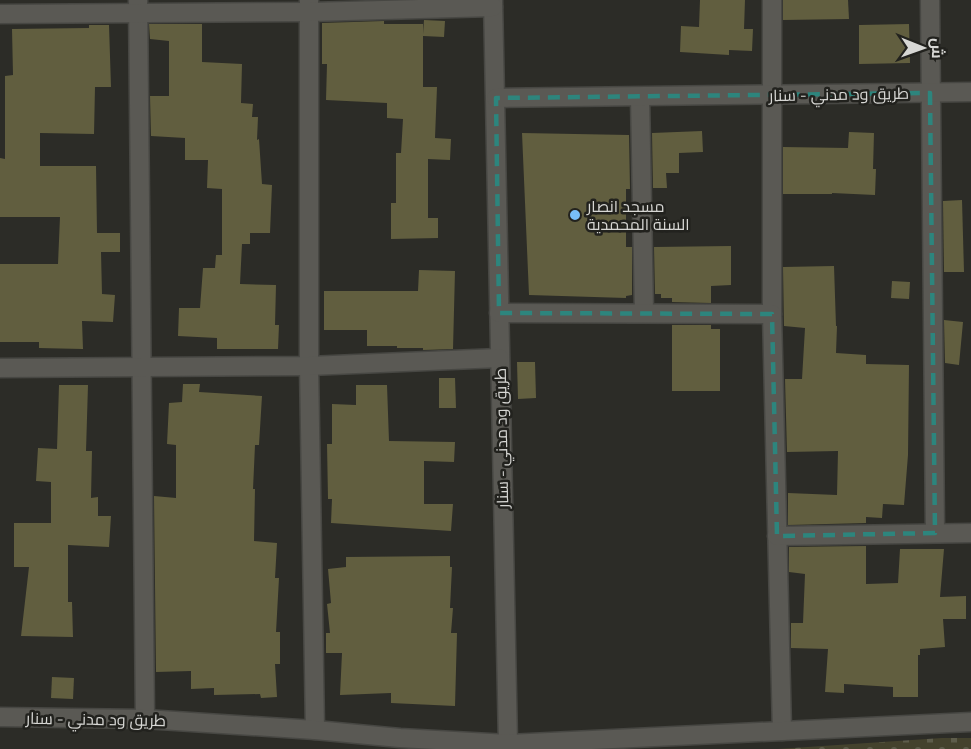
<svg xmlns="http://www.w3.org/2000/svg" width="971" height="749" font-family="Raleway,Cairo,sans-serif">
<defs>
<pattern id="cemetery-stones" width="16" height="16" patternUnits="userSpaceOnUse" patternTransform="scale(1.5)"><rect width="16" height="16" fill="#44422d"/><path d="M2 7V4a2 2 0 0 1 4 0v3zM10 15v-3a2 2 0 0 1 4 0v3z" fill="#5e5d4b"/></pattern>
</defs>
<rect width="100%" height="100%" fill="#2c2c27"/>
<!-- cemetery -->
<polygon fill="url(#cemetery-stones)" points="942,738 971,738 971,749 778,749"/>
<!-- building -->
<g fill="#615e3f">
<polygon points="700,0 745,0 744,29 753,29 752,51 729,50 729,55 680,52 681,26 699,27"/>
<polygon points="783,0 848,0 849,19 783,20"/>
<polygon points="424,20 445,21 444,37 423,36 423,87 437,87 435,138 451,139 450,160 428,159 428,218 438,218 438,238 391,239 391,203 396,203 396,153 401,153 403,119 387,118 387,103 326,100 327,64 322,64 322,23 384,21 384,24 423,24 423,34"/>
<polygon points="149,24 202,24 202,62 242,64 241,103 253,104 252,117 258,117 257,140 259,139 262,184 272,185 270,233 250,233 250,244 242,244 240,284 276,285 275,325 279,325 278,349 217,349 217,338 178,336 179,308 200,308 203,268 215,268 216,255 222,255 222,189 207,188 208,160 185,160 185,138 151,136 150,96 169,96 169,41 150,39"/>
<polygon points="909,24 910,63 859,64 859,25"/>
<polygon points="89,25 109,25 111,87 95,87 94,134 40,133 40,166 96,166 97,233 120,233 120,252 101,252 102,294 115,295 113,322 82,321 83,349 39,348 39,342 0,342 0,264 58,264 60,217 0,217 0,158 5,159 5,76 13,75 12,29 89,28"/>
<polygon points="702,131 703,152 679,153 679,173 666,173 667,188 653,188 652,133"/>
<polygon points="849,132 874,133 873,169 876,169 875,195 832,193 832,194 783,194 783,147 848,148"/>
<polygon points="522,133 629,135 630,189 626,189 626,247 632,247 632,295 626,296 626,298 529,295"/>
<polygon points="962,200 964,272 944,272 943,201"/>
<polygon points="731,246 731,285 711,286 711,303 672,302 672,298 661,298 661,294 655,294 654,247"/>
<polygon points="834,266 836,326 837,326 836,353 866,355 866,364 909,365 908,455 904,505 883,504 882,518 866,517 866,523 788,525 788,493 837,495 838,451 787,452 785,379 802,379 805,328 784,326 783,267"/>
<polygon points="419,270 455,271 453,349 423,350 423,348 397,348 397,346 367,346 367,330 324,330 324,291 418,291"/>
<polygon points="892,281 910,282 909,299 891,298"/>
<polygon points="944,320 963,322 959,365 945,363"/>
<polygon points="672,325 711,325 711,329 720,329 720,391 672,391"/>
<polygon points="517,362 535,362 536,398 518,399"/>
<polygon points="439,378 455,378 456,408 439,408"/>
<polygon points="183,384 200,384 199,392 262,396 259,445 255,445 253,489 255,489 254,541 277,543 275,578 279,578 276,632 280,632 280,664 275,664 277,697 261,698 260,694 214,695 214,688 191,689 191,671 156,672 154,496 176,498 176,445 167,444 169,403 182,402"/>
<polygon points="59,385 88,385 86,451 92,451 91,498 98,497 98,516 111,516 109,547 68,545 68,602 72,602 73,637 21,636 29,567 14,567 14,523 51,523 51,482 36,481 38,448 57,449"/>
<polygon points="356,385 387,385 389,441 455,442 454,462 424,461 424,504 453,504 451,531 331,523 332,499 328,499 327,444 332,444 332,404 356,405"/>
<polygon points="866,546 866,584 898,583 900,549 944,549 940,597 966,596 966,619 943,619 945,647 920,649 920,655 918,655 918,697 893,697 893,687 844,684 844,693 825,692 828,649 791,648 791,623 803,623 805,574 789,572 789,547"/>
<polygon points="450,556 450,567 452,567 450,608 453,608 451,633 457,633 455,706 391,703 391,693 340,695 342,653 326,653 326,633 330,633 327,604 331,603 328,569 346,567 346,557"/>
<polygon points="52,677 74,678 73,699 51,698"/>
</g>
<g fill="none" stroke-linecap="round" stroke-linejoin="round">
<!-- minor casing -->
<g stroke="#474743" stroke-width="21">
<g id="minor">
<polyline points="138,0 145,719"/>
<polyline points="309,0 309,366 315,730"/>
<polyline points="493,0 508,744"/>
<polyline points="772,0 772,314 782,731"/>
<polyline points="930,0 935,533"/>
<polyline points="0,14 310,12 493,7"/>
<polyline points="640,97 644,312"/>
<polyline points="496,98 971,92"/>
<polyline points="499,313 772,314"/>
<polyline points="0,368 309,366 499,358"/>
<polyline points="777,536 971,533"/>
<polyline points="0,717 145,719 315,730 400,738 508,744 971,722"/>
</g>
</g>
<!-- minor -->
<use href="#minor" stroke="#5a5954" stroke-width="18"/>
</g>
<!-- marked area -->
<path fill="none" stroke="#2d857d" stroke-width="4.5" stroke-dasharray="12 8" stroke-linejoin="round" d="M930,93L935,533L777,536L772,314L499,313L496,98Z"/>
<!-- markers -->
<circle fill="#78bff8" stroke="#22221e" stroke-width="2" cx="575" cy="215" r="6"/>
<g text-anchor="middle" stroke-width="5" stroke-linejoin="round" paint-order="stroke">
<!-- street labels -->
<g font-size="16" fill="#d7d7d4" stroke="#22221e">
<text transform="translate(839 94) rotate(-1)" y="6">طريق ود مدني - سنار</text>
<text transform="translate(501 438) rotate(-91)" y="6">طريق ود مدني - سنار</text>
<text transform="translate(96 719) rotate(1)" y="6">طريق ود مدني - سنار</text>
</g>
<!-- poi labels -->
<g font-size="16" fill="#d7d7d4" stroke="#22221e" text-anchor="start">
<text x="587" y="212">مسجد انصار<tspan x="587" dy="18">السنة المحمدية</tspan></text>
</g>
</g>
<!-- north arrow -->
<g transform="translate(923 48) rotate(91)" stroke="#22221e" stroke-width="4.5" paint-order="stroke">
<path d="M0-4.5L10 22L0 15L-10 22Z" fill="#d7d7d4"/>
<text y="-9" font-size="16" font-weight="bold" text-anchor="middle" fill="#d7d7d4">ش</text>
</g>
</svg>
